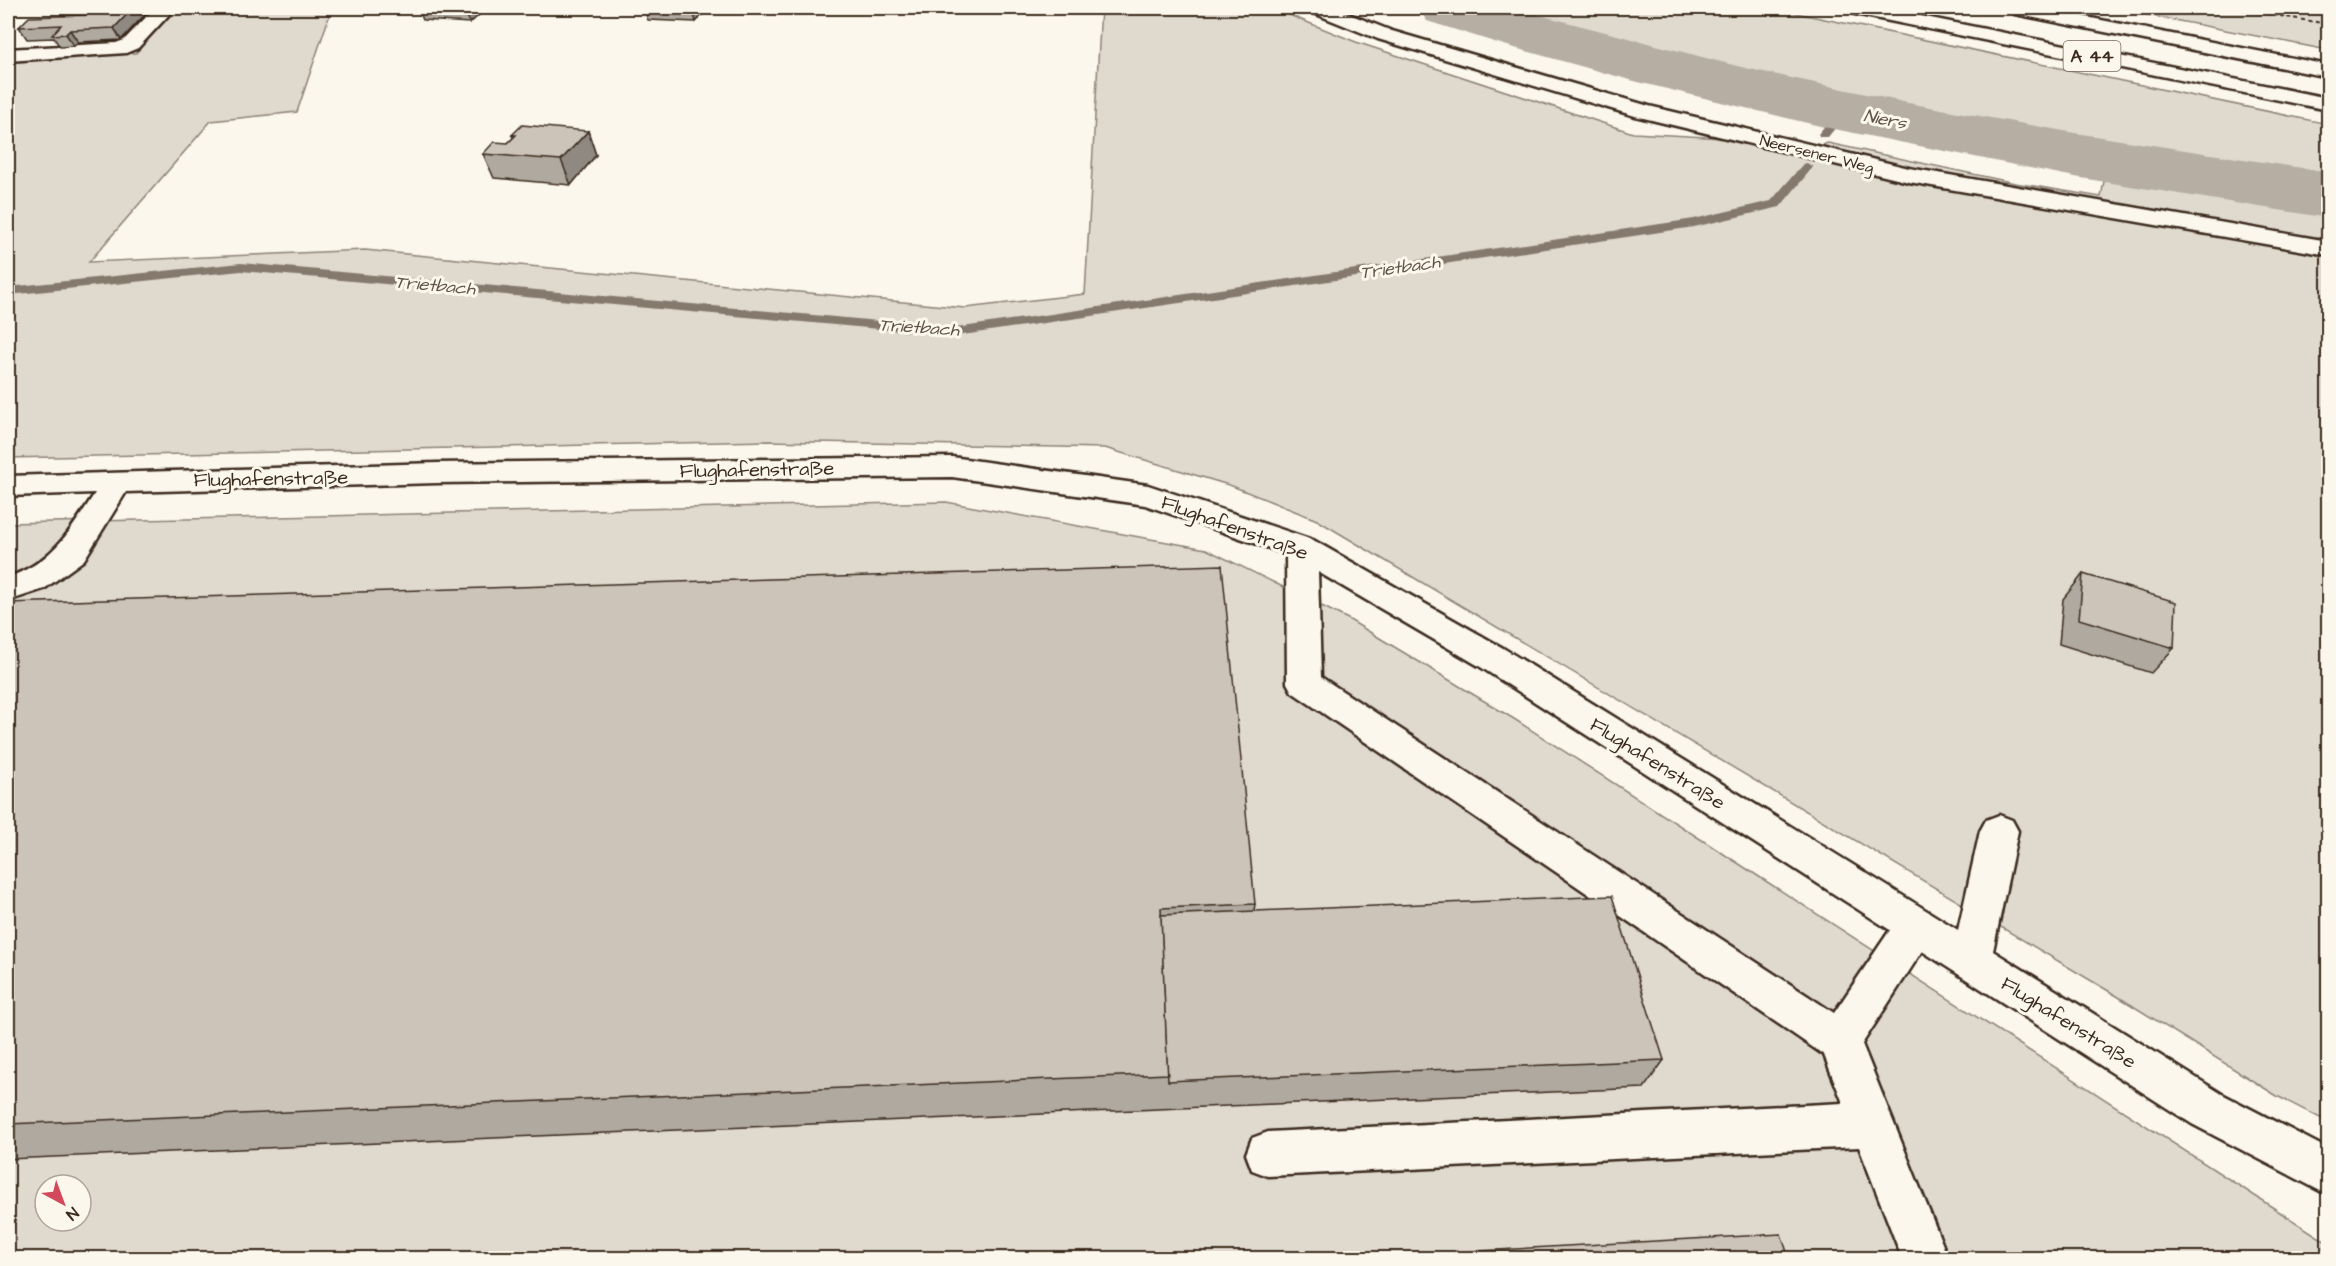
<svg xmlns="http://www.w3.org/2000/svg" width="2336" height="1266" font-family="'Architects Daughter',sans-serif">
<rect width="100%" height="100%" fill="#fbf7ec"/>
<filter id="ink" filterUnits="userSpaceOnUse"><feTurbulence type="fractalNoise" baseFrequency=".0167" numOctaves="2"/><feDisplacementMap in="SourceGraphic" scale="12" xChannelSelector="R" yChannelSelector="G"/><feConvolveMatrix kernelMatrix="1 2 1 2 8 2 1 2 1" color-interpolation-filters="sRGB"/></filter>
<g filter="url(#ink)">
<!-- green -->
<g fill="#dfd9ce" stroke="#8d8276" stroke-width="1.5" fill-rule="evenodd">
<polygon points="175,8 332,8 297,112 211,121 89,262 365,250 965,308 1085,294 1101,8 1272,8 1356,42 1633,133 1743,139 1795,153 1828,143 2015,183 2101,197 2106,171 2328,202 2328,1122 2277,1096 2117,996 1317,520 1232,486 1105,448 767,441 8,458 8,57 136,53"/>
<path d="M1501,8H1772L2328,124V186C2174,161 2019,135 1865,101C1743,74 1622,41 1501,8Z"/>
<polygon points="2112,8 2328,8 2328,50"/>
<path d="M946,502L1206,549L1348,619L1514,719L2328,1243V1258H8V523ZM45,1185H81V1221H45Z"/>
</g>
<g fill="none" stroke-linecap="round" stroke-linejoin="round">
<!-- stream -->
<g fill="#85796d" fill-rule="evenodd">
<polygon points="1838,110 1848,112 1828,137 1820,137 1818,134"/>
<polygon points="1807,163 1813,167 1780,207 1694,227 956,336 241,271 8,295 8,287 241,263 956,328 1694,219 1771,201 1803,164"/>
</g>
<!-- river -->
<polygon fill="#b6aea2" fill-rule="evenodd" points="1418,8 1512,8 1741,67 1908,103 2075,133 2328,172 2328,218 2075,177 1824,127 1634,81 1504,45 1427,21"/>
<!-- minor casing -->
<g stroke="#3b2a1e" stroke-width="5">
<g id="minor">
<polygon points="155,8 175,8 138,48 126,53 8,61 8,49 116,43 124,40"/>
<polygon points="1308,8 1334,8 1392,31 1649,106 1909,168 2328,241 2328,255 1909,182 1635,116 1378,39 1311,12"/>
<path d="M952,457L1148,485L1313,540L1503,648L1958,930L1980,831L1986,820L1999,815L2012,820L2018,831L1993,951L2222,1094L2328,1149V1195L2192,1124L1922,951L1862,1044L1948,1258H1902L1859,1147L1268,1176L1252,1170L1246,1154L1252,1138L1268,1132L1843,1103L1824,1055L1292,692L1287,683L1286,554L1145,505L952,477L437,483L126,492L84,560L44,589L8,601V577C52,563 71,530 95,493L8,496V476L437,463ZM1318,572L1479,666L1890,930L1834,1013L1321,677Z"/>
</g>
</g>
<!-- highway casing -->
<g stroke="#3b2a1e" stroke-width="5">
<g id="highway">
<polygon points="1845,8 1881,8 2328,98 2328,110 1855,14"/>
<polygon points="2005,8 2041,8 2328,65 2328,77 2015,14"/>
</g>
</g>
<!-- path -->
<polyline stroke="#3b2a1e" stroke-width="2" stroke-dasharray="4 3" stroke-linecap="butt" points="2232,8 2328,24"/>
<!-- minor -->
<use href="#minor" fill="#fbf7ec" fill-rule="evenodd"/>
<!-- highway -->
<use href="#highway" fill="#fbf7ec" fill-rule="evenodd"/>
</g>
<!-- wall -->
<g fill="#afa99f" stroke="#3b2a1e" stroke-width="1.5">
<polygon points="58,8 151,8 121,40 78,42 74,46 60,47 54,38 27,39 19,27 85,15 87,13 68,14 65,9 59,10"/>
<polygon points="418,8 487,8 470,23 423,20"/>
<polygon points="644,8 708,8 696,22 648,20"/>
<polygon points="588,131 596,155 571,185 494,178 483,154 508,143 513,138 512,135"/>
<polygon points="2083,574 2174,648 2151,673 2059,644 2063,599"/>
<polygon points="8,603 1255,904 1254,911 1664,1060 1644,1088 8,1159"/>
</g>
<!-- shaded-wall -->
<g fill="#8f8982" stroke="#3b2a1e" stroke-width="1.5">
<polygon points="133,8 151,8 121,40 114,28"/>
<polygon points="463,8 487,8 470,23"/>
<polygon points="696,8 708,8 696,22 693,11"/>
<polygon points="8,20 14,30 8,36"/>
<polygon points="70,30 78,42 74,46 66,34"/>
<polygon points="588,131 596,155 571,185 561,160"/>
</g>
<!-- building -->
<g fill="#ccc4b9" stroke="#3b2a1e" stroke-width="1.5">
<polygon points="93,8 133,8 114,28 70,30 66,34 52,35 61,25 19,27 29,17 85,15"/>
<polygon points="644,8 696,8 693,11"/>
<polygon points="522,125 588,131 561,160 483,154 494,142 508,143 516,135 512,135"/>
<polygon points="1222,565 1255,904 1161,908 1168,1074 8,1124 8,603"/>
<polygon points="2083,574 2176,602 2174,648 2079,619"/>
<polygon points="1612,896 1664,1060 1168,1081 1161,915"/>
<polygon points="1781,1234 1789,1258 1354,1258"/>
</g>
</g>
<g text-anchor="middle" stroke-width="6" stroke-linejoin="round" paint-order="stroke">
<!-- far-street labels -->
<g font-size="16" fill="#3b2a1e" stroke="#fbf7ec">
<text transform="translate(1817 153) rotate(14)" y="6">Neersener Weg</text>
</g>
<!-- shield labels -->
<rect fill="#fbf7ec" stroke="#75685c" stroke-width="1.5" x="2063.5" y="41" width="57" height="30" rx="4.5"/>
<g font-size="18" font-weight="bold" fill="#3b2a1e">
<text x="2092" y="62">A 44</text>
</g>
<!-- far-water labels -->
<g font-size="18" font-style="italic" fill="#605246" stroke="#fbf7ec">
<text transform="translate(1885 119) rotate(11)" y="6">Niers</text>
<text transform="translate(1400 267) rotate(-8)" y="6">Trietbach</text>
<text transform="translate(435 285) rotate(5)" y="6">Trietbach</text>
<text transform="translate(919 327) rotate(4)" y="6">Trietbach</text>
</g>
<!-- street labels -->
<g font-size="20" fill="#3b2a1e" stroke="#fbf7ec">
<text transform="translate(757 469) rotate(-1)" y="7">Flughafenstraße</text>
<text transform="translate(271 478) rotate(-1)" y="7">Flughafenstraße</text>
<text transform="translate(1235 527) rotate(20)" y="7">Flughafenstraße</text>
<text transform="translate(1658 763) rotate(32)" y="7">Flughafenstraße</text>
<text transform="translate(2069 1022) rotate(32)" y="7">Flughafenstraße</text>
</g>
</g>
<!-- margin -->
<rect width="2336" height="1266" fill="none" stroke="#fbf7ec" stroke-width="30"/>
<rect x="15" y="15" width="2306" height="1236" fill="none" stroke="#3b2a1e" stroke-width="2" filter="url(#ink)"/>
<!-- north arrow -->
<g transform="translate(63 1203) rotate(139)"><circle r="28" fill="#fbf7ec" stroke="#aea59a" stroke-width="1.5"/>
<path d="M0-4.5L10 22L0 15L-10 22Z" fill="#d1495b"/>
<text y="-9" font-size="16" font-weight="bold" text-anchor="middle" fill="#3b2a1e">N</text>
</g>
</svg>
